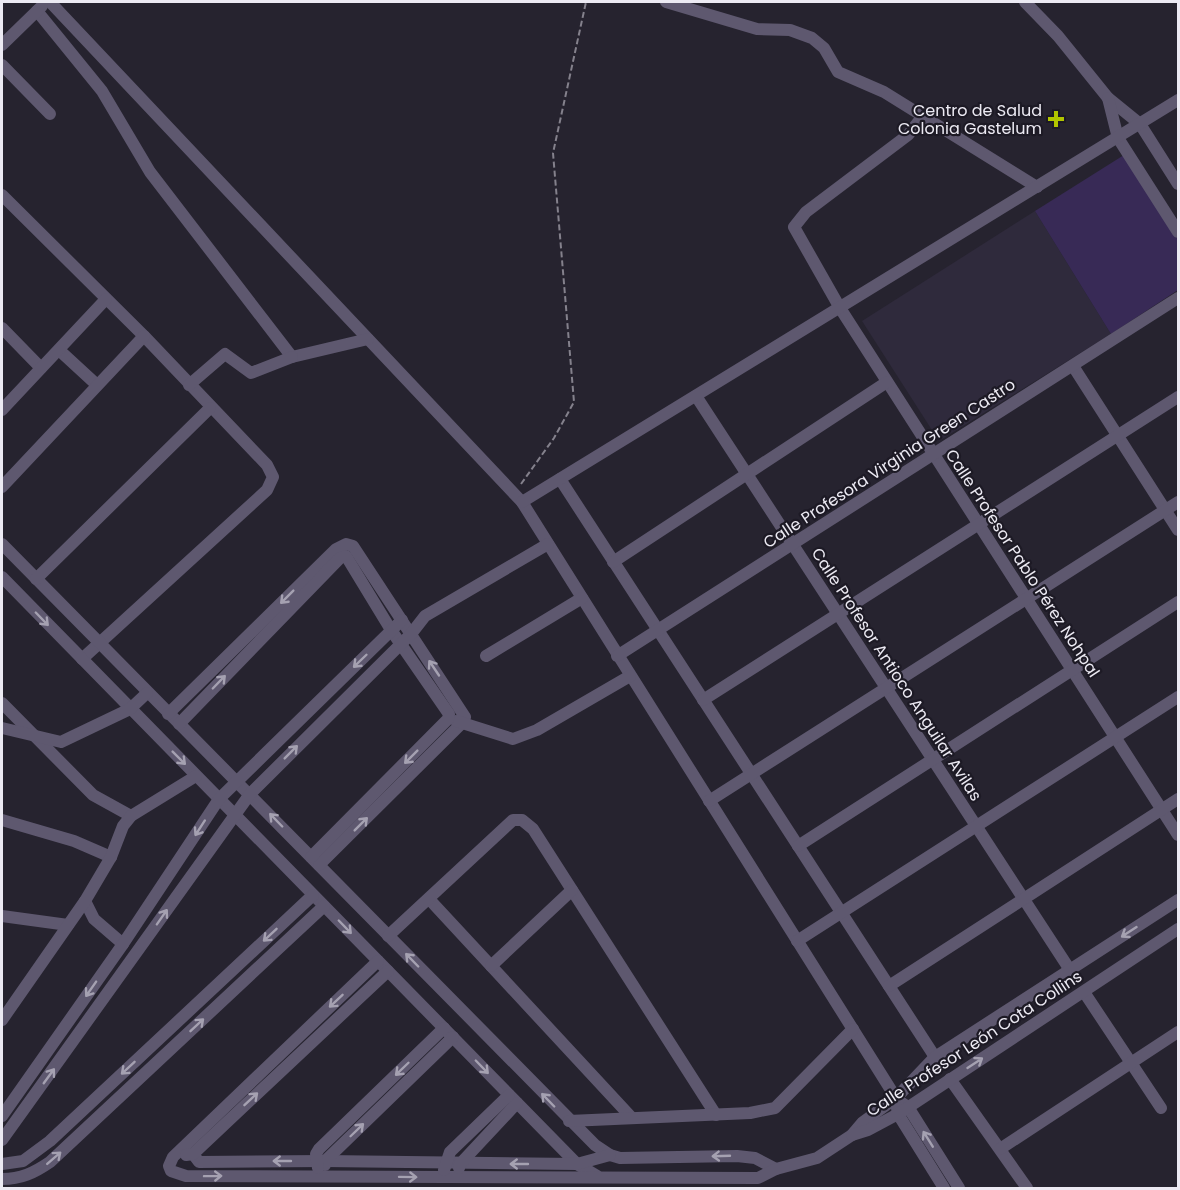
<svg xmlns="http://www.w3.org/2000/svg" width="1180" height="1190" font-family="Poppins,sans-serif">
<rect width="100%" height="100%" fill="#26232f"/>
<!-- built -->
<polygon fill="#2f2a3c" points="1035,211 1111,334 939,441 862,321"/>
<!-- pitch -->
<polygon fill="#382a56" points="1124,155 1178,240 1178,290 1111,334 1035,211"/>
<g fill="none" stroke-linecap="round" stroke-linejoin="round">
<!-- path -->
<polyline stroke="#84818c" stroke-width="2" stroke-dasharray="6 3" stroke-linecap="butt" points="521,484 554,438 574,402 553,153 586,2"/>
<!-- street -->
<g stroke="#5e586f" stroke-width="12">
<polyline points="50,2 522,502 896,1098"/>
<polyline points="666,2 757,29 790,30 812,38 824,48 838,72 884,92 1037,187"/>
<polyline points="1025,2 1058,36 1108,98 1140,124 1178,184"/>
<polyline points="37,11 102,91 150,172 292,357 368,339"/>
<polyline points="2,45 42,6"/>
<polyline points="2,65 50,114"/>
<polyline points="1108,98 1118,138 1178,232"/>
<polyline points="923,116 908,135 806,212 794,227 840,308 1178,835"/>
<polyline points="2,195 144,336 267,465 273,477 267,490 82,659"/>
<polyline points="2,328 41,368"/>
<polyline points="59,350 97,385"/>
<polyline points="1073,366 1178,530"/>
<polyline points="189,385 225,354 251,373 292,357"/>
<polyline points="696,396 1070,970"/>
<polyline points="2,410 106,299"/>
<polyline points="560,479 935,1057"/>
<polyline points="2,487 144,336"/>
<polyline points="522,502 1178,100"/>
<polyline points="2,544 595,1145 610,1155 620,1158 737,1156 755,1158 776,1169"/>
<polyline points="613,562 887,382"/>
<polyline points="2,577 577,1164 597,1176"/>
<polyline points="36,579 210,408"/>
<polyline points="486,656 582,598"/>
<polyline points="617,656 1178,298"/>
<polyline points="703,700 1178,397"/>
<polyline points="2,703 93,795 131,816"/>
<polyline points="168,714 336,549 346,544 353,546 465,717 463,722 319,865"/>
<polyline points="456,721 513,739 537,730 630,676"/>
<polyline points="179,724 340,558 346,556 391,630 449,714 448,719 311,857"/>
<polyline points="2,728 61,742 130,709 147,693"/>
<polyline points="709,801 1178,502"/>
<polyline points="2,820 74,841 111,857"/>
<polyline points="798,846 1178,602"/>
<polyline points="429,899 632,1118"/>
<polyline points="85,901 94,919 123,944"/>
<polyline points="2,916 68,925"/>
<polyline points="388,936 513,820 522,820 533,829 716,1115"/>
<polyline points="797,941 1178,697"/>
<polyline points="378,961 173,1157 169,1166 171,1171 186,1176 758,1178 776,1169 817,1158 852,1135 863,1122 896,1098 935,1057 1178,900"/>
<polyline points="491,966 572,890"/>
<polyline points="889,986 1178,799"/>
<polyline points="1084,992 1161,1108"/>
<polyline points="2,1020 85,901 111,857 123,826 131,816 196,776"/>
<polyline points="950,1079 1027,1188"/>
<polyline points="902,1103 908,1107 959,1188"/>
<polyline points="897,1108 898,1114 944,1188"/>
<polyline points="2,1116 123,944 219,799 402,620"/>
<polyline points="569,1121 750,1113 775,1108 853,1029"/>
<polyline points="852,1135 868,1130 898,1114 1178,929"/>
<polyline points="2,1140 250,794 411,634 425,616 548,544"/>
<polyline points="1000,1149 1178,1032"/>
<polyline points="193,1154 199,1162 325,1161 577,1164 610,1155"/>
<polyline points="186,1155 193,1154 388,971"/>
<polyline points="2,1164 23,1161 50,1141 313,895"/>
<polyline points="325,1165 325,1161 453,1037"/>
<polyline points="318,1168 316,1154 319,1149 444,1028"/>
<polyline points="459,1168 460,1164 517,1103"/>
<polyline points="444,1170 450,1152 509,1095"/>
<path d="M2,1179C21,1179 34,1173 50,1162L324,906"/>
</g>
</g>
<!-- one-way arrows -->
<defs><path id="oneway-shaft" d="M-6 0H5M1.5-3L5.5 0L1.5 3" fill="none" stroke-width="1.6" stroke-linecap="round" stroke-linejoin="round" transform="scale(1.5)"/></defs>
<g stroke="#a5a1b1">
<use href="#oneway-shaft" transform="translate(287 597) rotate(135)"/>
<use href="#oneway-shaft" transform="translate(42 619) rotate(46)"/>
<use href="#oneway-shaft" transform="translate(360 661) rotate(136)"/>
<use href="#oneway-shaft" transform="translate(434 668) rotate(-124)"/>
<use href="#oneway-shaft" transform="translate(219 682) rotate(-46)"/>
<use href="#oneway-shaft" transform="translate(291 752) rotate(-45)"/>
<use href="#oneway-shaft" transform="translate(411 757) rotate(135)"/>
<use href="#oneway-shaft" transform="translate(179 758) rotate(45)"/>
<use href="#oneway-shaft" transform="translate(276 820) rotate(-134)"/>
<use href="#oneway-shaft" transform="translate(361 824) rotate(-45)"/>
<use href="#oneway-shaft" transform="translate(200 828) rotate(123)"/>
<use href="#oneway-shaft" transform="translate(162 917) rotate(-55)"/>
<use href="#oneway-shaft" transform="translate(345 927) rotate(46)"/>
<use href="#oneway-shaft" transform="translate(1129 932) rotate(147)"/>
<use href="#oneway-shaft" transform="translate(270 935) rotate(137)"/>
<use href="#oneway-shaft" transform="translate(412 960) rotate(-134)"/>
<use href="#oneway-shaft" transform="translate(91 989) rotate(125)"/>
<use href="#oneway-shaft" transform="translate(336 1001) rotate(137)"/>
<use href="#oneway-shaft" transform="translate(197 1025) rotate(-43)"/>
<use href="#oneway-shaft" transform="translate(975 1063) rotate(-33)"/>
<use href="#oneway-shaft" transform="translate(482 1067) rotate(46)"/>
<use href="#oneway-shaft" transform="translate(128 1068) rotate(137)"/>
<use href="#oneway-shaft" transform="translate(402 1069) rotate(136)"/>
<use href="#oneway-shaft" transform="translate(49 1076) rotate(-54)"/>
<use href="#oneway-shaft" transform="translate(251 1099) rotate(-43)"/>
<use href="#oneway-shaft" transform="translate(548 1100) rotate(-134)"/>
<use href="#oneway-shaft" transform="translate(357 1130) rotate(-44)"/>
<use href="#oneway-shaft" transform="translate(928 1139) rotate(-122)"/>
<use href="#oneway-shaft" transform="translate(721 1156) rotate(178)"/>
<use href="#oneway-shaft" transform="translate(54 1158) rotate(-41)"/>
<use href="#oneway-shaft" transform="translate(282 1161) rotate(180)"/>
<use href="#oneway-shaft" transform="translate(519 1164) rotate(-180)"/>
<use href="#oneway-shaft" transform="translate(213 1176) rotate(-1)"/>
<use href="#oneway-shaft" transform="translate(408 1177) rotate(1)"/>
</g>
<!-- markers -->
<path fill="#b1c500" stroke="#1d1a25" stroke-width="2" d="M1053 110h6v6h6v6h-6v6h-6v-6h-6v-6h6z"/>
<g text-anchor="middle" stroke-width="4.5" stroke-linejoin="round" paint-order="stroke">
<!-- poi labels -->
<g font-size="16" fill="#eceaf3" stroke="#1d1a25" text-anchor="end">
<text x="1042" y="116">Centro de Salud<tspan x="1042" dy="18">Colonia Gastelum</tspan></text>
</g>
<!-- street labels -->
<g font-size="16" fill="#eceaf3" stroke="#1d1a25">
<text transform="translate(889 463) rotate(-33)" y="6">Calle Profesora Virginia Green Castro</text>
<text transform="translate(1023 563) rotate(57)" y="6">Calle Profesor Pablo Pérez Nohpal</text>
<text transform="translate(897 674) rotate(57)" y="6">Calle Profesor Antioco Anguilar Avilas</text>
<text transform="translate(974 1043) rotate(-33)" y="6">Calle Profesor León Cota Collins</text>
</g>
</g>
<!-- border -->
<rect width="1180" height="1190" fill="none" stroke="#eceaf3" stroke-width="6"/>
</svg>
